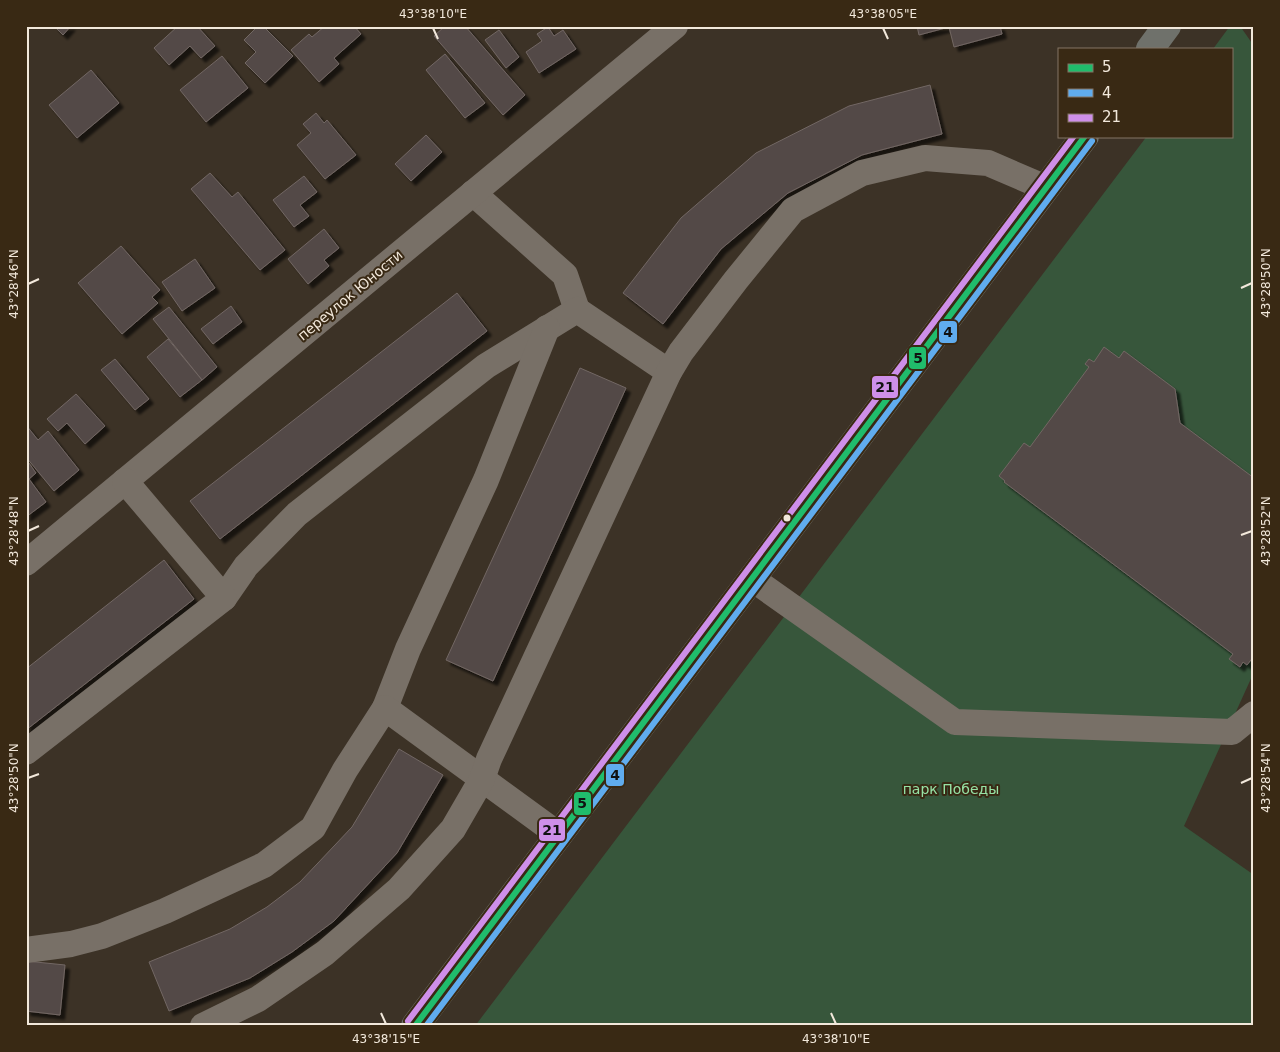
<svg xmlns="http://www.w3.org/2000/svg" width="1280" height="1052" font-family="'DejaVu Sans',sans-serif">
<defs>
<filter id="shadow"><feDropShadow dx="4.5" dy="4.5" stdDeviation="1" flood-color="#0009"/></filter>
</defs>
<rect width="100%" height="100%" fill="#3c3226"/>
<!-- green -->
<polygon fill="#37563b" points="1230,26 1240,26 1254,46 1254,672 1184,826 1254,875 1254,1026 475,1026 1147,136 1231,136 1231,49 1213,49"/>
<!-- building -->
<g fill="#534946" stroke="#726764" filter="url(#shadow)">
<polygon points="54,26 71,26 63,35"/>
<polygon points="178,26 197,26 215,46 201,58 190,46 169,65 154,48"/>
<polygon points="258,26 263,26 293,56 265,83 245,63 256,52 244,40"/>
<polygon points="325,26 354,26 361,34 334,58 339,64 319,82 291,50 309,34 312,37"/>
<polygon points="445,26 465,26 525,95 503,115 434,36"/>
<polygon points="917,26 1000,26 1002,34 954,47 949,27 919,35"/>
<polygon points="548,27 554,36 563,30 576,49 539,73 526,52 542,41 537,34"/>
<polygon points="499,30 519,57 506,68 485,40"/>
<polygon points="445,54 485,103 465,118 426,70"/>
<polygon points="222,56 248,88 206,122 180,90"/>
<polygon points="91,70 119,103 77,138 49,105"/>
<polygon points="930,85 942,134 862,155 788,193 721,249 663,324 623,293 681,218 756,153 849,106"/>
<polygon points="316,113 324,123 327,120 356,155 325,179 297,145 311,133 303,124"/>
<polygon points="426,135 442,152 411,181 395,164"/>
<polygon points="210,173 232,197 238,192 285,250 260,270 191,189"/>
<polygon points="304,176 317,192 300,205 309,216 294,227 273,200"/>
<polygon points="324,229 339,248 324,260 329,266 308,284 288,259"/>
<polygon points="121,246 160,290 152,297 158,303 122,334 78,283"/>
<polygon points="195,259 215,288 182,311 162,282"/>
<polygon points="457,293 487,331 220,539 190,501"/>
<polygon points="231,306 242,322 213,344 201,329"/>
<polygon points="169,307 217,367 202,380 153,319"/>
<polygon points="168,339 202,380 180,397 147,357"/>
<polygon points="1104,347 1119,358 1124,351 1175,389 1180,423 1254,478 1254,656 1247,665 1243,662 1240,667 1229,659 1233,654 1004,482 1005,481 999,476 1024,443 1030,447 1089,367 1085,364 1089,359 1094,362"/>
<polygon points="115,359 149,399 135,410 101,370"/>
<polygon points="580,368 626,388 493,681 446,660"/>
<polygon points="76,394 105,426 85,444 67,423 58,431 47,419"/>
<polygon points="26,425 38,440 48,431 79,470 54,491 26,457"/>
<polygon points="29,463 36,473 29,479 46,502 26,517 26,465"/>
<polygon points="164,560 194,599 26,730 26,669"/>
<polygon points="399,749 443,775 397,853 334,921 292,952 250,978 169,1011 149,962 230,929 267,907 300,882 352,827"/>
<polygon points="26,961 65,965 60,1015 26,1011"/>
</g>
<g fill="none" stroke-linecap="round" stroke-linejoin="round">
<!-- minor -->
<g stroke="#787067" stroke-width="26">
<polyline points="473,193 565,275 577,310"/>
<polyline points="26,563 675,26"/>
<polyline points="751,578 955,722 1232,732 1254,714"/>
<polyline points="224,598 246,566 297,514 486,366 577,310 669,372"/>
<polyline points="385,708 408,649 486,480 547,328"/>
<polyline points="26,752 224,598 125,481"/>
<polyline points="26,950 71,944 102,936 165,911 264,865 313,828 345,770 385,708 559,835"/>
<polyline points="203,1026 258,999 325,953 399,889 453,829 482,779 489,759 669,372 681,352 736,280 793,210 862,173 925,158 988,163 1046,188"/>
</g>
<!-- major -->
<g stroke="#6f716b" stroke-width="28">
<polyline points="1150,49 1167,26"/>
<polyline points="415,1026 1085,136"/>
</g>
<!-- bus-1 casing -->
<g stroke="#392914" stroke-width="10">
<polyline id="bus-1" points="415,1026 1085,136"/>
</g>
<!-- bus-2 casing -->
<g stroke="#392914" stroke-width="10">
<polyline id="bus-2" points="426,1026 1092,141"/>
</g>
<!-- bus-3 casing -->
<g stroke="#392914" stroke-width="10">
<polyline id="bus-3" points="408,1021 1074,136"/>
</g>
<!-- bus-1 -->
<use href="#bus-1" stroke="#20bc6c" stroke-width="6"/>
<!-- bus-2 -->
<use href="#bus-2" stroke="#60acee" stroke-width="6"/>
<!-- bus-3 -->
<use href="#bus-3" stroke="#ce8fe9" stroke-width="6"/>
</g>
<!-- ticks -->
<path fill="none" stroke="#f2e8db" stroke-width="2" d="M433,28L438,39M883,28L888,39M28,284L39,279M1241,288L1252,283M28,531L39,526M1241,535L1252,531M28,778L39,774M1241,783L1252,778M381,1013L386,1024M831,1013L836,1024"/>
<!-- markers -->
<circle fill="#f2e8db" stroke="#392914" stroke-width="2" cx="787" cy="518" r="4.5"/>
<g text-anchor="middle" stroke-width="4" stroke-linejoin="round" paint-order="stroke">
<!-- street labels -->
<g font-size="14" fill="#f2e8db" stroke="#392914">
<text transform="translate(350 295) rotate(-40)" y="5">переулок Юности</text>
</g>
<!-- park labels -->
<g font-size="14" fill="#96e2a5" stroke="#392914">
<text x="951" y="794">парк Победы</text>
</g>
</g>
<g stroke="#392914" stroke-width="2">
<rect x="938" y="320" width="20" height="24" rx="5" fill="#60acee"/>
<rect x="908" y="346" width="19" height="24" rx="5" fill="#20bc6c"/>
<rect x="871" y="375" width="28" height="24" rx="5" fill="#ce8fe9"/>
<rect x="605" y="763" width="20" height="24" rx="5" fill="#60acee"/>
<rect x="573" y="791" width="19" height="25" rx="5" fill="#20bc6c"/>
<rect x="538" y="818" width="28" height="24" rx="5" fill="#ce8fe9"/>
</g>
<g font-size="14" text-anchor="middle" font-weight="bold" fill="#111">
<text x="948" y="337">4</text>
<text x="918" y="363">5</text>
<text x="885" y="392">21</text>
<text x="615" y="780">4</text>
<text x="582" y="808">5</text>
<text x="552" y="835">21</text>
</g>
<!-- border -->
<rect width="1280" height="1052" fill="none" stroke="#392914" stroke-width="55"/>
<!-- legend -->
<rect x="1058" y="48" width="175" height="90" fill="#392914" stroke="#837564"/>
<rect x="1068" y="64" width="25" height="8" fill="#20bc6c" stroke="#837564"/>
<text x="1102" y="72" font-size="15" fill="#f2e8db">5</text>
<rect x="1068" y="89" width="25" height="8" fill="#60acee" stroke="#837564"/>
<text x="1102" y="98" font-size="15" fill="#f2e8db">4</text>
<rect x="1068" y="114" width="25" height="8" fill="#ce8fe9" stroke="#837564"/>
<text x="1102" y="122" font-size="15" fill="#f2e8db">21</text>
<rect x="28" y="28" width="1224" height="996" fill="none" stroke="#f2e8db" stroke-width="2"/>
<g font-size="12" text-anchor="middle" fill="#f2e8db">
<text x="433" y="18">43°38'10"E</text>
<text x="883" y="18">43°38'05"E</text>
<text transform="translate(1266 283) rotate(-90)" y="4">43°28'50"N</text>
<text transform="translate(14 284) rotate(-90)" y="4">43°28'46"N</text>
<text transform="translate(1266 531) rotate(-90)" y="4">43°28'52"N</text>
<text transform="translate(14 531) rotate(-90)" y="4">43°28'48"N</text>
<text transform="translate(1266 778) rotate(-90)" y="4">43°28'54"N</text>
<text transform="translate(14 778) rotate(-90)" y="4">43°28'50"N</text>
<text x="386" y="1043">43°38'15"E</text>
<text x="836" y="1043">43°38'10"E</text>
</g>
</svg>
